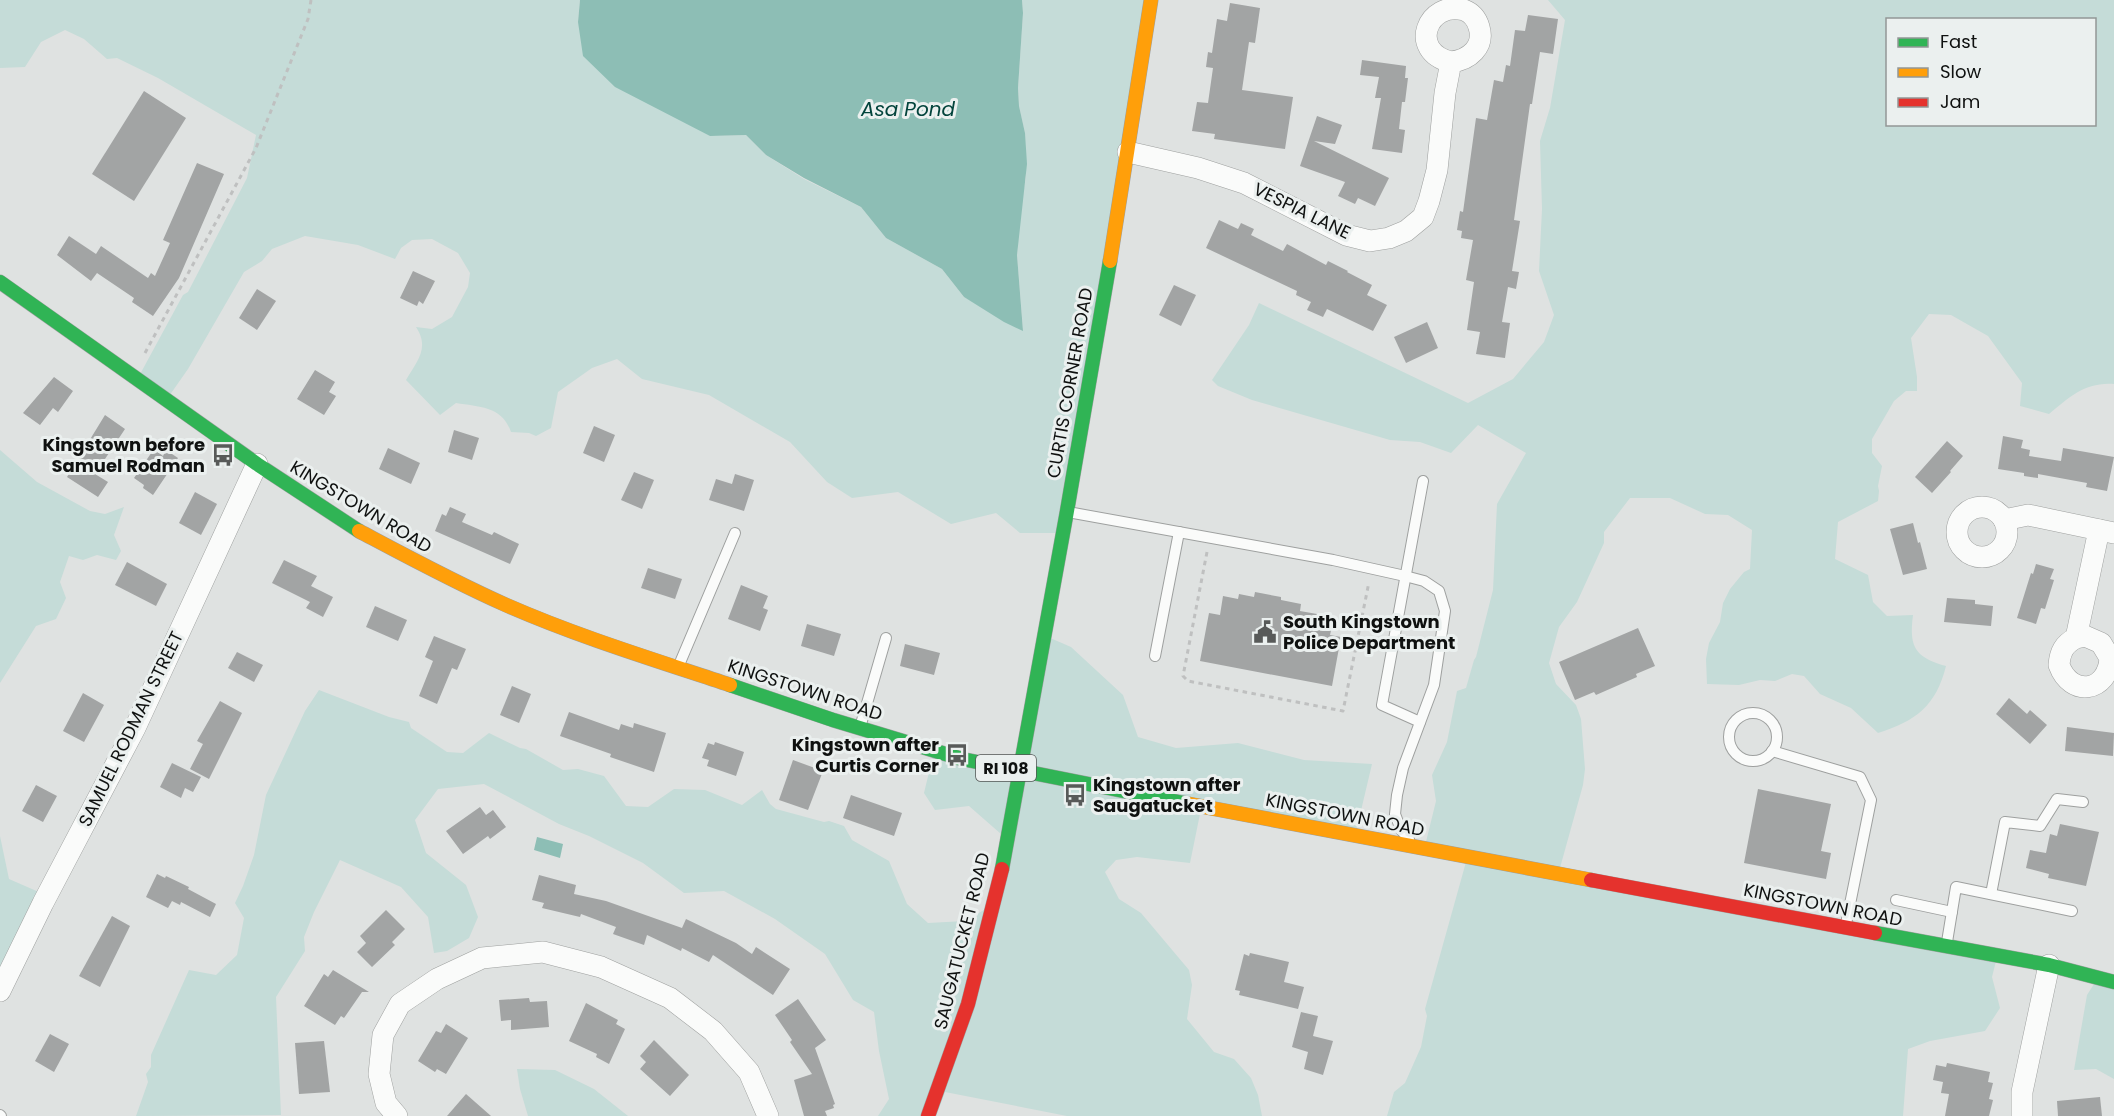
<svg xmlns="http://www.w3.org/2000/svg" width="2114" height="1116" font-family="Poppins,sans-serif">
<rect width="100%" height="100%" fill="#dfe2e1"/>
<!-- green -->
<g fill="#c5dcd8" fill-rule="evenodd">
<path d="M0,0H580L578,22L710,136L746,135L766,155L804,179L861,207L886,238L942,269L964,297L1023,330L1017,255L1020,211L1026,177L1025,133L1019,106L1018,88L1023,13L1022,0H1158L1060,533H1020L996,513L951,524L898,492L852,498L827,482L790,442L709,395L642,379L617,359L592,368L558,392L551,428L536,436L529,433L511,432C502,406 480,407 456,403L440,415L406,380C417,361 430,348 416,327L432,329L452,317L468,287L470,273L458,253L432,239L412,240L401,248L395,259L358,245L305,236L272,249L262,261L244,272L188,369L167,399L138,378L183,295L188,292L247,178L256,135L158,78L117,58L107,59L84,39L65,30L41,42L25,67L0,68Z"/>
<path d="M1548,0H2114V384C2085,382 2070,397 2049,414L2020,406L2022,383L1988,336L1951,315L1929,314L1911,338L1917,377V391H1906L1894,401L1872,439V453L1882,466L1878,486L1879,491L1878,501L1838,522L1835,559L1868,575L1873,602L1887,616L1913,615C1909,646 1914,657 1946,666C1936,706 1916,721 1878,733L1851,708L1820,694L1804,676L1792,674L1775,681L1760,680L1739,685L1707,684L1706,659L1709,643L1720,622L1723,603L1730,589L1744,572L1750,569L1752,530L1728,515L1705,514L1670,498H1630L1604,532V543L1577,602L1559,627L1549,663L1556,684L1576,705L1581,719L1585,769L1583,785L1558,875L1996,961L1992,977L2000,1008L1985,1031L1930,1041L1908,1049L1903,1116H1387L1394,1092L1405,1083L1421,1047L1427,1016L1425,1009L1466,862L1424,850L1436,801L1432,775L1447,742L1457,691L1466,688L1474,660L1476,657L1493,590L1497,504L1526,453L1478,425L1451,453L1420,442L1390,440L1252,400L1218,386L1212,380L1249,325L1259,303L1468,403L1513,379L1544,342L1554,315L1539,271L1542,209L1540,141L1550,108L1565,20ZM1888,20H2094V124H1888Z"/>
<polygon points="0,450 37,482 90,511 105,514 124,507 114,535 121,551 116,560 97,555 83,560 69,556 60,582 66,598 56,619 36,626 0,683"/>
<polygon points="1048,637 1071,647 1123,695 1138,737 1176,748 1238,743 1304,760 1372,764 1355,836 1201,809 1190,863 1137,857 1116,860 1105,872 1119,899 1141,913 1189,970 1192,985 1187,1019 1214,1052 1234,1059 1251,1078 1258,1095 1262,1116 1067,1116 945,1092 936,1116 878,1116 889,1099 879,1051 874,1012 853,1000 825,954 775,919 724,891 684,893 643,863 589,836 559,824 484,784 438,789 415,820 426,853 466,885 478,917 469,938 447,951 434,953 428,917 401,887 340,860 314,912 304,937 305,951 276,997 281,1115 136,1116 148,1082 146,1074 151,1067 151,1055 189,970 216,975 237,955 244,918 235,903 243,886 254,855 266,795 305,711 319,690 389,717 409,722 411,728 447,752 463,753 489,733 520,748 526,749 563,770 578,769 604,776 626,806 648,807 674,789 705,790 742,805 762,790 770,804 776,809 824,822 829,821 844,826 852,840 889,861 907,904 928,923 965,921 996,903 1009,841 969,806 935,810 924,793 933,756 1012,771"/>
<polygon points="0,836 9,879 48,896 0,998"/>
<polygon points="2096,981 2114,985 2114,1079 2096,1069 2074,1070 2087,995"/>
<polygon points="517,1069 555,1070 594,1089 628,1116 528,1116 520,1089"/>
</g>
<!-- water -->
<g fill="#8dbeb5">
<polygon points="580,0 1022,0 1023,13 1018,88 1019,106 1025,133 1027,164 1017,255 1023,331 1004,322 964,297 942,269 886,238 861,207 804,178 766,155 746,135 710,136 615,87 583,56 578,22"/>
<polygon points="537,837 563,844 560,858 534,850"/>
</g>
<!-- building -->
<g fill="#a2a4a4">
<polygon points="1230,3 1260,8 1255,43 1249,42 1242,90 1293,97 1285,149 1214,139 1215,134 1192,131 1197,102 1208,103 1213,68 1206,67 1208,52 1212,53 1217,19 1227,21"/>
<polygon points="1528,15 1558,19 1553,54 1540,52 1532,104 1530,104 1514,220 1520,221 1512,271 1519,272 1516,289 1508,287 1502,322 1510,323 1505,358 1476,354 1480,332 1467,330 1474,282 1466,280 1473,240 1461,238 1462,231 1457,230 1460,211 1463,212 1476,118 1487,120 1494,80 1503,82 1506,65 1510,66 1515,30 1525,31"/>
<polygon points="1362,60 1406,66 1405,78 1408,78 1405,102 1402,102 1399,129 1405,130 1402,153 1372,149 1381,98 1375,98 1379,77 1360,75"/>
<polygon points="144,91 186,118 134,201 92,174"/>
<polygon points="1317,116 1342,125 1335,144 1314,141 1389,178 1375,206 1358,198 1355,204 1338,196 1345,182 1300,166"/>
<polygon points="197,163 224,174 179,278 153,316 132,302 134,298 97,273 91,281 57,255 69,236 96,254 101,246 148,278 151,273 155,276 170,243 163,240"/>
<polygon points="1219,220 1238,229 1241,223 1254,229 1251,235 1283,251 1287,244 1326,265 1328,261 1348,271 1347,272 1372,285 1367,295 1387,305 1373,331 1327,309 1323,317 1307,310 1311,302 1296,295 1297,291 1206,248"/>
<polygon points="413,271 435,281 423,304 419,301 417,306 400,298"/>
<polygon points="1174,285 1196,295 1181,326 1159,315"/>
<polygon points="257,289 276,301 257,330 239,318"/>
<polygon points="1427,322 1438,348 1406,363 1394,337"/>
<polygon points="315,370 335,382 329,392 336,396 324,415 297,399"/>
<polygon points="54,377 73,391 58,412 53,408 40,425 23,413"/>
<polygon points="105,415 125,429 95,474 108,482 98,497 67,477"/>
<polygon points="594,426 615,435 604,462 583,453"/>
<polygon points="454,430 479,438 472,460 448,452"/>
<polygon points="2003,436 2023,440 2021,448 2030,450 2029,456 2061,461 2063,448 2114,457 2107,491 2086,487 2087,483 2038,474 2038,478 2024,476 2024,473 1998,469"/>
<polygon points="1947,441 1963,456 1950,471 1951,472 1932,493 1915,477"/>
<polygon points="388,448 420,463 411,484 379,469"/>
<polygon points="154,449 163,456 166,450 178,458 153,495 143,488 144,485 134,478"/>
<polygon points="634,472 654,480 642,509 621,500"/>
<polygon points="735,474 754,480 744,511 709,500 716,479 732,484"/>
<polygon points="195,492 217,504 201,535 179,523"/>
<polygon points="450,507 466,514 462,522 492,535 494,532 519,544 510,564 435,531 442,514 446,516"/>
<polygon points="1913,523 1918,543 1920,542 1927,569 1903,575 1890,529"/>
<polygon points="284,560 317,576 311,586 333,597 323,617 306,608 310,602 272,583"/>
<polygon points="127,562 167,584 156,606 115,585"/>
<polygon points="2036,564 2054,569 2050,579 2054,580 2045,609 2041,608 2036,624 2017,618 2031,573 2033,574"/>
<polygon points="648,568 682,579 675,599 641,588"/>
<polygon points="741,585 768,596 763,608 768,610 760,631 728,619"/>
<polygon points="1255,592 1281,597 1281,600 1301,604 1300,611 1334,617 1330,635 1341,637 1332,686 1200,661 1209,613 1220,615 1223,596 1238,599 1239,594 1254,597"/>
<polygon points="1947,598 1975,600 1975,604 1993,606 1991,626 1944,622"/>
<polygon points="375,606 407,620 398,641 366,627"/>
<polygon points="807,624 841,634 834,656 801,646"/>
<polygon points="1638,628 1655,666 1636,674 1637,677 1596,695 1594,692 1575,700 1559,662"/>
<polygon points="434,636 466,649 457,670 452,668 437,704 419,696 433,661 425,657"/>
<polygon points="905,644 940,653 934,675 900,666"/>
<polygon points="237,652 263,665 254,682 228,668"/>
<polygon points="512,686 531,694 519,723 500,715"/>
<polygon points="83,693 104,705 84,742 63,731"/>
<polygon points="2009,698 2027,714 2030,710 2047,725 2030,744 1996,714"/>
<polygon points="220,701 242,713 209,779 190,769 203,744 197,741"/>
<polygon points="569,712 619,730 621,724 633,728 634,723 666,733 654,772 610,757 611,754 560,736"/>
<polygon points="2067,727 2114,733 2113,756 2065,751"/>
<polygon points="715,742 744,752 736,776 707,766 709,760 702,758 708,743 714,745"/>
<polygon points="793,760 823,771 808,810 779,800"/>
<polygon points="172,763 201,777 193,792 185,788 181,798 160,787"/>
<polygon points="36,785 57,796 43,822 22,811"/>
<polygon points="1758,789 1831,804 1821,851 1831,853 1826,879 1744,863"/>
<polygon points="851,795 902,813 894,836 843,818"/>
<polygon points="480,807 486,815 493,810 506,827 490,839 488,836 463,854 446,831"/>
<polygon points="2060,824 2099,832 2086,886 2048,878 2049,874 2026,868 2030,850 2046,853 2050,834 2057,836"/>
<polygon points="157,874 165,878 166,876 189,887 188,889 216,904 210,917 181,902 180,905 172,901 168,908 146,897"/>
<polygon points="539,875 576,885 574,894 606,901 682,928 686,919 736,943 752,954 756,947 790,969 773,995 713,955 709,962 682,948 681,951 647,935 644,945 613,934 616,927 581,914 580,917 542,908 544,903 532,900"/>
<polygon points="386,910 405,929 392,942 395,945 372,967 357,952 366,943 360,936"/>
<polygon points="112,916 130,926 100,987 79,976"/>
<polygon points="1250,953 1289,962 1284,982 1304,987 1298,1009 1239,995 1240,991 1235,990 1244,954 1249,956"/>
<polygon points="333,970 369,992 362,992 344,1018 341,1016 335,1025 304,1006 324,974 328,977"/>
<polygon points="529,998 530,1002 547,1001 549,1027 511,1030 511,1020 501,1021 499,1000"/>
<polygon points="798,999 826,1040 815,1048 835,1104 833,1105 834,1108 825,1111 827,1116 804,1116 794,1080 812,1074 790,1042 792,1040 775,1015"/>
<polygon points="586,1003 618,1020 616,1024 625,1029 609,1064 596,1057 597,1054 569,1041"/>
<polygon points="1301,1012 1318,1016 1313,1036 1333,1041 1323,1075 1304,1069 1308,1052 1292,1047"/>
<polygon points="446,1024 468,1038 446,1074 437,1069 435,1072 418,1061 436,1031 441,1033"/>
<polygon points="50,1034 69,1044 54,1072 35,1061"/>
<polygon points="654,1040 689,1075 670,1096 640,1069 646,1062 640,1056"/>
<polygon points="324,1041 330,1092 299,1094 295,1043"/>
<polygon points="1947,1063 1990,1072 1988,1082 1993,1083 1989,1099 1993,1100 1989,1116 1945,1116 1949,1094 1941,1093 1943,1082 1933,1080 1936,1065 1946,1067"/>
<polygon points="466,1094 491,1116 447,1116"/>
<polygon points="2100,1097 2102,1116 2058,1116 2057,1101"/>
</g>
<g fill="none" stroke-linecap="round" stroke-linejoin="round">
<!-- lane casing -->
<g stroke="#9ea09f" stroke-width="12">
<g id="lane">
<polyline points="1068,512 1333,560 1405,576 1424,581 1439,591 1445,611 1434,685 1403,768 1397,795 1395,814 1401,830 1409,839"/>
<polyline points="1155,656 1179,532"/>
<polyline points="679,665 735,533"/>
<circle cx="1753" cy="737" r="24"/>
<polyline points="1420,722 1382,705 1423,481"/>
<polyline points="861,724 886,638"/>
<polyline points="1772,751 1860,777 1871,800 1846,924"/>
<polyline points="1991,894 2005,822 2040,826 2057,799 2083,802"/>
<polyline points="1896,900 1952,912"/>
<polyline points="1947,942 1956,887 2072,911"/>
<polyline points="0,1115 1,1116"/>
</g>
</g>
<!-- street casing -->
<g stroke="#9ea09f" stroke-width="22">
<g id="street">
<path d="M1128,152L1198,168L1244,183L1346,235L1370,241L1389,238L1406,231L1423,217L1429,201L1437,170L1445,93L1451,62C1469,60 1485,47 1479,27C1477,20 1472,13 1464,10C1428,0 1407,51 1451,62"/>
<circle cx="1982" cy="532" r="25"/>
<polyline points="2004,520 2028,515 2114,533"/>
<path d="M2076,638L2085,636L2101,643L2110,658C2108,692 2071,698 2059,665C2060,652 2064,644 2076,638L2099,530"/>
<polyline points="0,991 43,903 135,728 257,464"/>
<polyline points="397,1116 386,1103 379,1074 383,1035 400,1004 437,979 482,958 543,952 601,967 670,998 713,1031 749,1072 768,1116"/>
<polyline points="2022,1116 2022,1092 2049,965"/>
</g>
</g>
<!-- fast casing -->
<g stroke="#9ea09f" stroke-width="15">
<g id="fast">
<polyline points="0,282 257,464 359,531"/>
<polyline points="730,685 833,720 962,759 1189,804"/>
<polyline points="1002,869 1067,511 1110,261"/>
<polyline points="1875,933 2049,965 2114,982"/>
</g>
</g>
<!-- slow casing -->
<g stroke="#9ea09f" stroke-width="15">
<g id="slow">
<polyline points="1110,261 1151,0"/>
<path d="M359,531C408,557 456,583 506,605C579,637 655,660 730,685"/>
<polyline points="1189,804 1591,880"/>
</g>
</g>
<!-- jam casing -->
<g stroke="#9ea09f" stroke-width="15">
<g id="jam">
<polyline points="1591,880 1875,933"/>
<polyline points="928,1116 968,1004 1002,869"/>
</g>
</g>
<!-- path -->
<g stroke="#bfc0c0" stroke-width="3" stroke-dasharray="4.5 4.5" stroke-linecap="butt">
<polyline points="145,353 256,148 308,19 311,0"/>
<polyline points="1207,552 1183,676 1188,681 1343,711 1369,582"/>
</g>
<!-- lane -->
<use href="#lane" stroke="#fafbfa" stroke-width="10"/>
<!-- street -->
<use href="#street" stroke="#fafbfa" stroke-width="21"/>
<!-- fast -->
<use href="#fast" stroke="#30b455" stroke-width="14"/>
<!-- slow -->
<use href="#slow" stroke="#ff9f0a" stroke-width="14"/>
<!-- jam -->
<use href="#jam" stroke="#e5322d" stroke-width="14"/>
</g>
<!-- icons -->
<defs>
<g id="bus-bare" transform="scale(1.8)"><path d="M-5-6H5V4H4V6H2V4H-2V6H-4V4H-5ZM-3.5-4V0h7V-4ZM-3.5 1.2v1.5H-2V1.2ZM2 1.2v1.5H3.5V1.2Z" fill="#585a59" stroke="#ebf0ef" stroke-width="2.5" paint-order="stroke"/></g>
<g id="civic-bare" transform="scale(1.8)"><path d="M-.6-6.5H3V-4.5H.6V-3L4-1V1h2V6H-6V1h2V-1L-.6-3ZM-1.2 2.5V6h2.4V2.5Z" fill="#585a59" stroke="#ebf0ef" stroke-width="2.5" paint-order="stroke"/></g>
</defs>
<g fill-rule="evenodd">
<use href="#bus-bare" x="223" y="455"/>
<use href="#civic-bare" x="1265" y="632"/>
<use href="#bus-bare" x="957" y="755"/>
<use href="#bus-bare" x="1075" y="795"/>
</g>
<g text-anchor="middle" stroke-width="6" stroke-linejoin="round" paint-order="stroke">
<!-- shield labels -->
<rect fill="#ebf0ef" stroke="#515453" stroke-width="1.5" x="976" y="755" width="60" height="26" rx="4.5"/>
<g font-size="16" font-weight="bold" fill="#0f1110">
<text x="1006" y="774">RI 108</text>
</g>
<!-- street labels -->
<g font-size="18" fill="#0f1110" stroke="#ebf0ef">
<text transform="translate(1302 211) rotate(26)" y="6">VESPIA LANE</text>
<text transform="translate(1070 383) rotate(-80)" y="6">CURTIS CORNER ROAD</text>
<text transform="translate(361 507) rotate(31)" y="6">KINGSTOWN ROAD</text>
<text transform="translate(805 690) rotate(18)" y="6">KINGSTOWN ROAD</text>
<text transform="translate(131 729) rotate(-64)" y="6">SAMUEL RODMAN STREET</text>
<text transform="translate(1345 815) rotate(11)" y="6">KINGSTOWN ROAD</text>
<text transform="translate(1823 905) rotate(11)" y="6">KINGSTOWN ROAD</text>
<text transform="translate(962 941) rotate(-76)" y="6">SAUGATUCKET ROAD</text>
</g>
<!-- poi labels -->
<g font-size="18" font-weight="bold" fill="#0f1110" stroke="#ebf0ef" text-anchor="end">
<text x="205" y="451">Kingstown before<tspan x="205" dy="21">Samuel Rodman</tspan></text>
<text x="1283" y="628" text-anchor="start">South Kingstown<tspan x="1283" dy="21">Police Department</tspan></text>
<text x="939" y="751">Kingstown after<tspan x="939" dy="21">Curtis Corner</tspan></text>
<text x="1093" y="791" text-anchor="start">Kingstown after<tspan x="1093" dy="21">Saugatucket</tspan></text>
</g>
<!-- water labels -->
<g font-size="20" font-style="italic" fill="#03443c" stroke="#ebf0ef">
<text x="908" y="116">Asa Pond</text>
</g>
</g>
<!-- legend -->
<rect x="1886" y="18" width="210" height="108" fill="#ebf0ef" stroke="#939796" stroke-width="1.5"/>
<rect x="1898" y="38" width="30" height="9" fill="#30b455" stroke="#939796" stroke-width="1.5"/>
<text x="1940" y="48" font-size="18" fill="#0f1110">Fast</text>
<rect x="1898" y="68" width="30" height="9" fill="#ff9f0a" stroke="#939796" stroke-width="1.5"/>
<text x="1940" y="78" font-size="18" fill="#0f1110">Slow</text>
<rect x="1898" y="98" width="30" height="9" fill="#e5322d" stroke="#939796" stroke-width="1.5"/>
<text x="1940" y="108" font-size="18" fill="#0f1110">Jam</text>
</svg>
